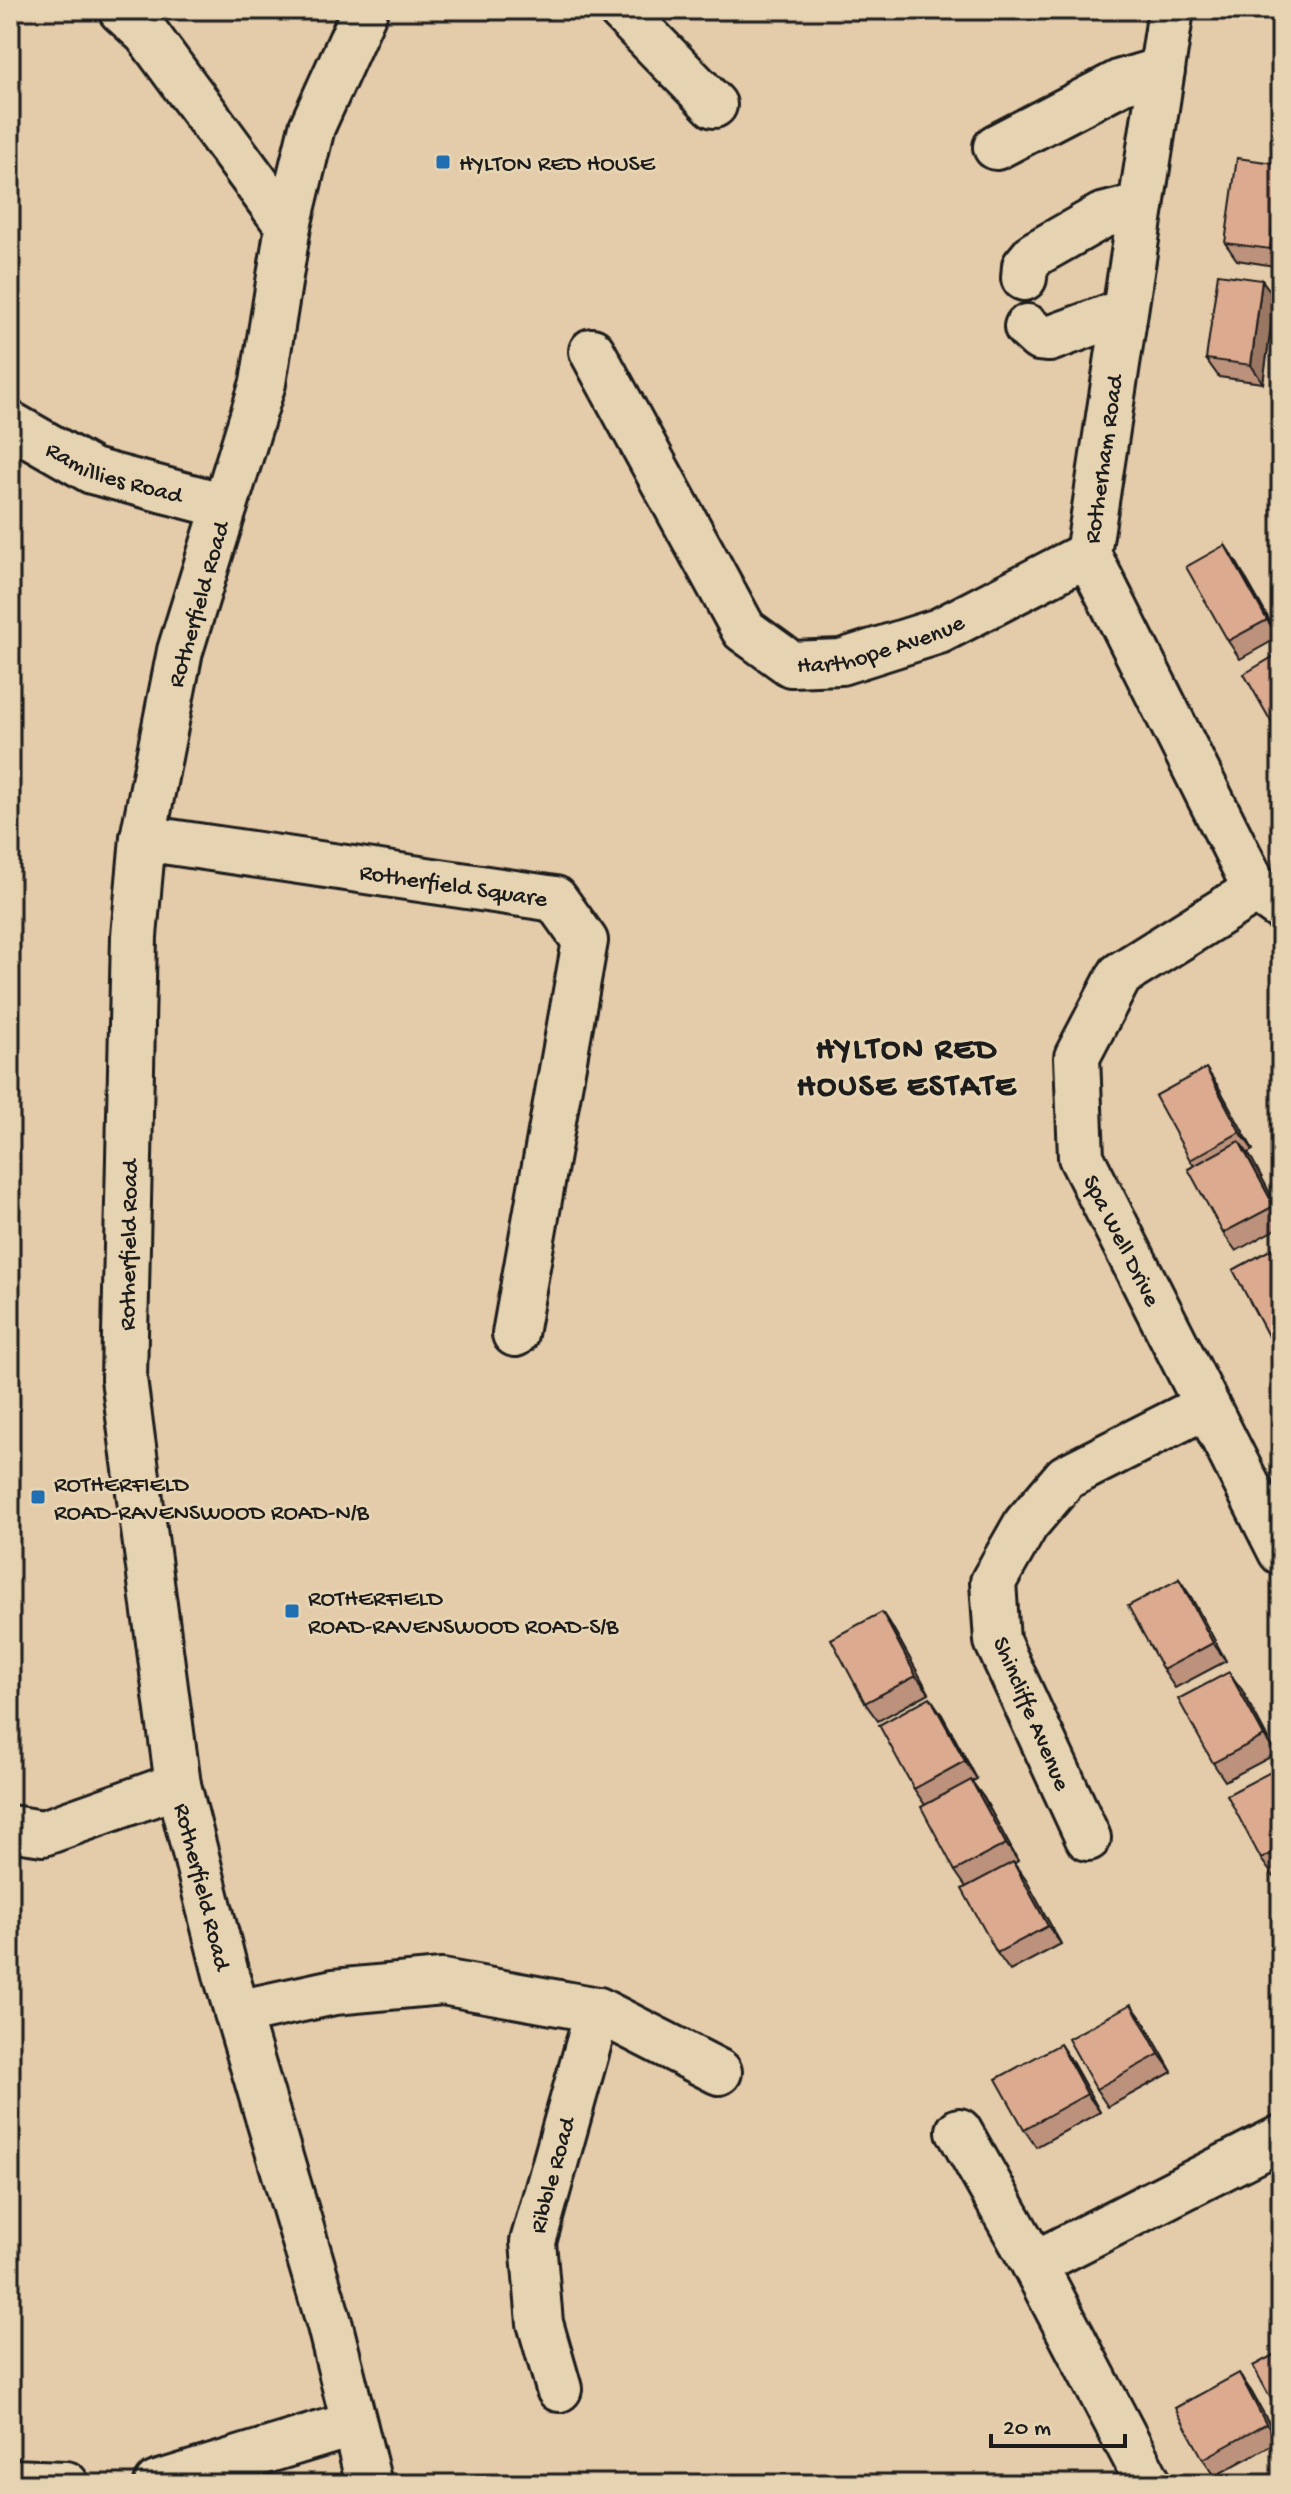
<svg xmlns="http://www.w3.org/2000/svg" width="1291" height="2494" font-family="'Gochi Hand',sans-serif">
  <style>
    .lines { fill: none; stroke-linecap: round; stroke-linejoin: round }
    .minor-casing { stroke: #1c1c1c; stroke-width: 50 }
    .minor { stroke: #e6d3b1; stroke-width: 44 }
    .wall { fill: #bd927b; stroke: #1c1c1c; stroke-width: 2 }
    .shaded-wall { fill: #9a7764; stroke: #1c1c1c; stroke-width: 2 }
    .building { fill: #dcaa8f; stroke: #1c1c1c; stroke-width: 2 }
    .poi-dot { fill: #1f6fb2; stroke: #e6d3b1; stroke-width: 3 }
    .labels { text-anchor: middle; stroke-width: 6; stroke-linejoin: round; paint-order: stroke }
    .poi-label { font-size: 24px; fill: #1c1c1c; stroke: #e6d3b1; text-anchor: start }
    .street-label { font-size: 24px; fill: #1c1c1c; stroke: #e6d3b1 }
    .district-label { font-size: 32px; font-weight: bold; letter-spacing: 2px; fill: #1c1c1c; stroke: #e6d3b1 }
  </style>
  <rect width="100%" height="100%" fill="#e4cbaa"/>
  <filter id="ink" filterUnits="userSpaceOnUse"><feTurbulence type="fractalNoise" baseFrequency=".0125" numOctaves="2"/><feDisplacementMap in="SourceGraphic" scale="16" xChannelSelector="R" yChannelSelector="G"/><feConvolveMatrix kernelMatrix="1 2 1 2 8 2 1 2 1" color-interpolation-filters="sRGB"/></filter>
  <g filter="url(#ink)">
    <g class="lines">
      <!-- minor casing -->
      <g class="minor-casing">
        <g id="minor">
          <path d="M121,10L146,33L288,226"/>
          <path id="s1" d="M365,10L312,127L288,226L263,383L180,651L143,838L134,936L124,1379L178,1785L227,1978L330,2326L369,2484"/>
          <path d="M621,10L714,105"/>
          <path d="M1171,10L1088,554L1256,890L1281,908"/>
          <path d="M996,147L1121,82L1162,70"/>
          <path d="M1024,278L1025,266L1035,254L1102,216L1141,206"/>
          <path d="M1027,327L1039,338L1049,339L1123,312"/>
          <path id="s2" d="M592,351L744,630L791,664L841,662L939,631L1088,554"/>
          <path id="s3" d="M10,424L92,471L225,506"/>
          <path id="s4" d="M143,838L555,899L585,941L515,1334"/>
          <path id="s5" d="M1256,890L1120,975L1077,1057L1081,1157L1281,1552"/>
          <path d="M10,1828L43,1833L178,1785"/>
          <path d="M1088,1838L997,1641L993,1582L1026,1524L1066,1477L1206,1406"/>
          <path d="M598,2010L719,2072"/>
          <path d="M237,2013L334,1992L442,1982L598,2010L533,2242L540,2323L559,2389"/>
          <path d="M959,2131L1034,2264L1149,2484"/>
          <path d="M1034,2264L1281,2138"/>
          <path d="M10,2482L66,2484"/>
          <path d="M157,2484L354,2424"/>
        </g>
      </g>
      <!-- minor -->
      <use href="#minor" class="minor"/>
    </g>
    <!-- wall -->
    <path class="wall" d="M1281,164V267L1237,260L1225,243Z
      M1262,280L1275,298L1263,383L1219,377L1206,359Z
      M1225,545L1237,563L1279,637L1240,659L1228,641Z
      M1218,1086L1253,1150L1248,1153L1281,1214V1226L1236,1251L1223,1233L1194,1166L1190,1160Z
      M1281,1244V1351H1280L1267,1334Z
      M1179,1579L1191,1597L1226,1661L1175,1688L1163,1670Z
      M894,1630L929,1693L878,1721L865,1703Z
      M1242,1690L1276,1754L1225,1781L1213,1763Z
      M942,1715L977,1779L972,1782L984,1798L1018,1861L1014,1864L1026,1880L1061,1944L1010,1971L997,1953L966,1887L955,1871L925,1805L914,1789Z
      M1281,1772V1873L1274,1877L1261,1859Z
      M1144,2022L1172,2072L1108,2107L1096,2089Z
      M1072,2062L1100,2112L1036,2147L1024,2129Z
      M1251,2391L1279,2441L1215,2476L1203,2459Z"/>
    <!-- shaded-wall -->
    <path class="shaded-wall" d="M1281,164V265L1270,249Z
      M1262,280L1275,298L1263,383L1251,365Z
      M1225,545L1237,563L1279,637L1267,620Z
      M1206,1068L1218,1086L1253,1150L1240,1132Z
      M1239,1141L1252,1159L1281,1214V1216L1274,1206Z
      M1179,1579L1191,1597L1226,1661L1213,1643Z
      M882,1612L894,1630L929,1693L916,1676Z
      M1229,1672L1242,1690L1276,1754L1264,1736Z
      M930,1697L942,1715L977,1779L965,1761Z
      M971,1780L984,1798L1018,1861L1006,1844Z
      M1013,1862L1026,1880L1061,1944L1048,1926Z
      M1131,2004L1144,2022L1172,2072L1159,2054Z
      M1060,2044L1072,2062L1100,2112L1087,2094Z
      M1239,2373L1251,2391L1279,2441L1266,2424Z"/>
    <!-- building -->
    <path class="building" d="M1237,158L1281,164L1270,249L1225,243Z
      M1218,274L1262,280L1251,365L1206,359Z
      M1225,545L1267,620L1228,641L1186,567Z
      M1281,652V739L1244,674Z
      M1206,1068L1240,1132L1190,1160L1155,1096Z
      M1239,1141L1274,1206L1223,1233L1188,1169Z
      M1281,1244V1326L1267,1334L1233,1270Z
      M1179,1579L1213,1643L1163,1670L1128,1606Z
      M882,1612L916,1676L865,1703L831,1639Z
      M1229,1672L1264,1736L1213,1763L1178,1699Z
      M930,1697L965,1761L914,1789L879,1725Z
      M1278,1768L1281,1774V1849L1261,1859L1227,1795Z
      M971,1780L1006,1844L955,1871L921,1807Z
      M1013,1862L1048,1926L997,1953L962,1889Z
      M1131,2004L1159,2054L1096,2089L1068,2039Z
      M1060,2044L1087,2094L1024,2129L996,2079Z
      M1281,2351V2417L1253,2366Z
      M1239,2373L1266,2424L1203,2459L1175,2408Z"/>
  </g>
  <!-- markers -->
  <g class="poi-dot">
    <rect x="435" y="154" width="16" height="16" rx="4"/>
    <rect x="30" y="1489" width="16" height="16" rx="4"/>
    <rect x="284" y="1603" width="16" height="16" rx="4"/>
  </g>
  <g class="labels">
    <!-- poi labels -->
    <g class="poi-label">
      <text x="459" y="170">HYLTON RED HOUSE</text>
      <text x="54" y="1491">ROTHERFIELD<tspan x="54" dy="28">ROAD-RAVENSWOOD ROAD-N/B</tspan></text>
      <text x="308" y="1605">ROTHERFIELD<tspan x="308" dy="28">ROAD-RAVENSWOOD ROAD-S/B</tspan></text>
    </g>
    <!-- street labels -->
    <g class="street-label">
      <text transform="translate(1102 459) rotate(-82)" y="8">Rotherham Road</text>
      <text dy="8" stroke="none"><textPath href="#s3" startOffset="116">Ramillies Road</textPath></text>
      <text transform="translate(197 604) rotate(-74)" y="8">Rotherfield Road</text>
      <text dy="8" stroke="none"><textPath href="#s2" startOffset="468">Harthope Avenue</textPath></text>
      <text dy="8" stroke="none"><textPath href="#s4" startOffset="314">Rotherfield Square</textPath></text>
      <text dy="8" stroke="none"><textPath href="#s5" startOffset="446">Spa Well Drive</textPath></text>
      <text transform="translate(127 1245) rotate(-89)" y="8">Rotherfield Road</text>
      <text transform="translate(1033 1713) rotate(67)" y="8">Shincliffe Avenue</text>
      <text dy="8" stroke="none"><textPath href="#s1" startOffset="1916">Rotherfield Road</textPath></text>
      <text transform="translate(551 2175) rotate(-75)" y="8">Ribble Road</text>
    </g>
    <!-- district labels -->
    <g class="district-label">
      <text x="907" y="1057">HYLTON RED<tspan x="907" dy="37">HOUSE ESTATE</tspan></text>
    </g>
  </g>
  <!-- margin -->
  <rect width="1291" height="2494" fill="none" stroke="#e6d3b1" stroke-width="40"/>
  <rect x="20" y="20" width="1251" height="2454" fill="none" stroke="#1c1c1c" stroke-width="3" filter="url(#ink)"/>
  <!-- scale -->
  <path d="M991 2434v12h134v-12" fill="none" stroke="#1c1c1c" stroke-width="4"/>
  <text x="1003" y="2434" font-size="24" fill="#1c1c1c" stroke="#e6d3b1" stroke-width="6" paint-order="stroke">20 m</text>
</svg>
